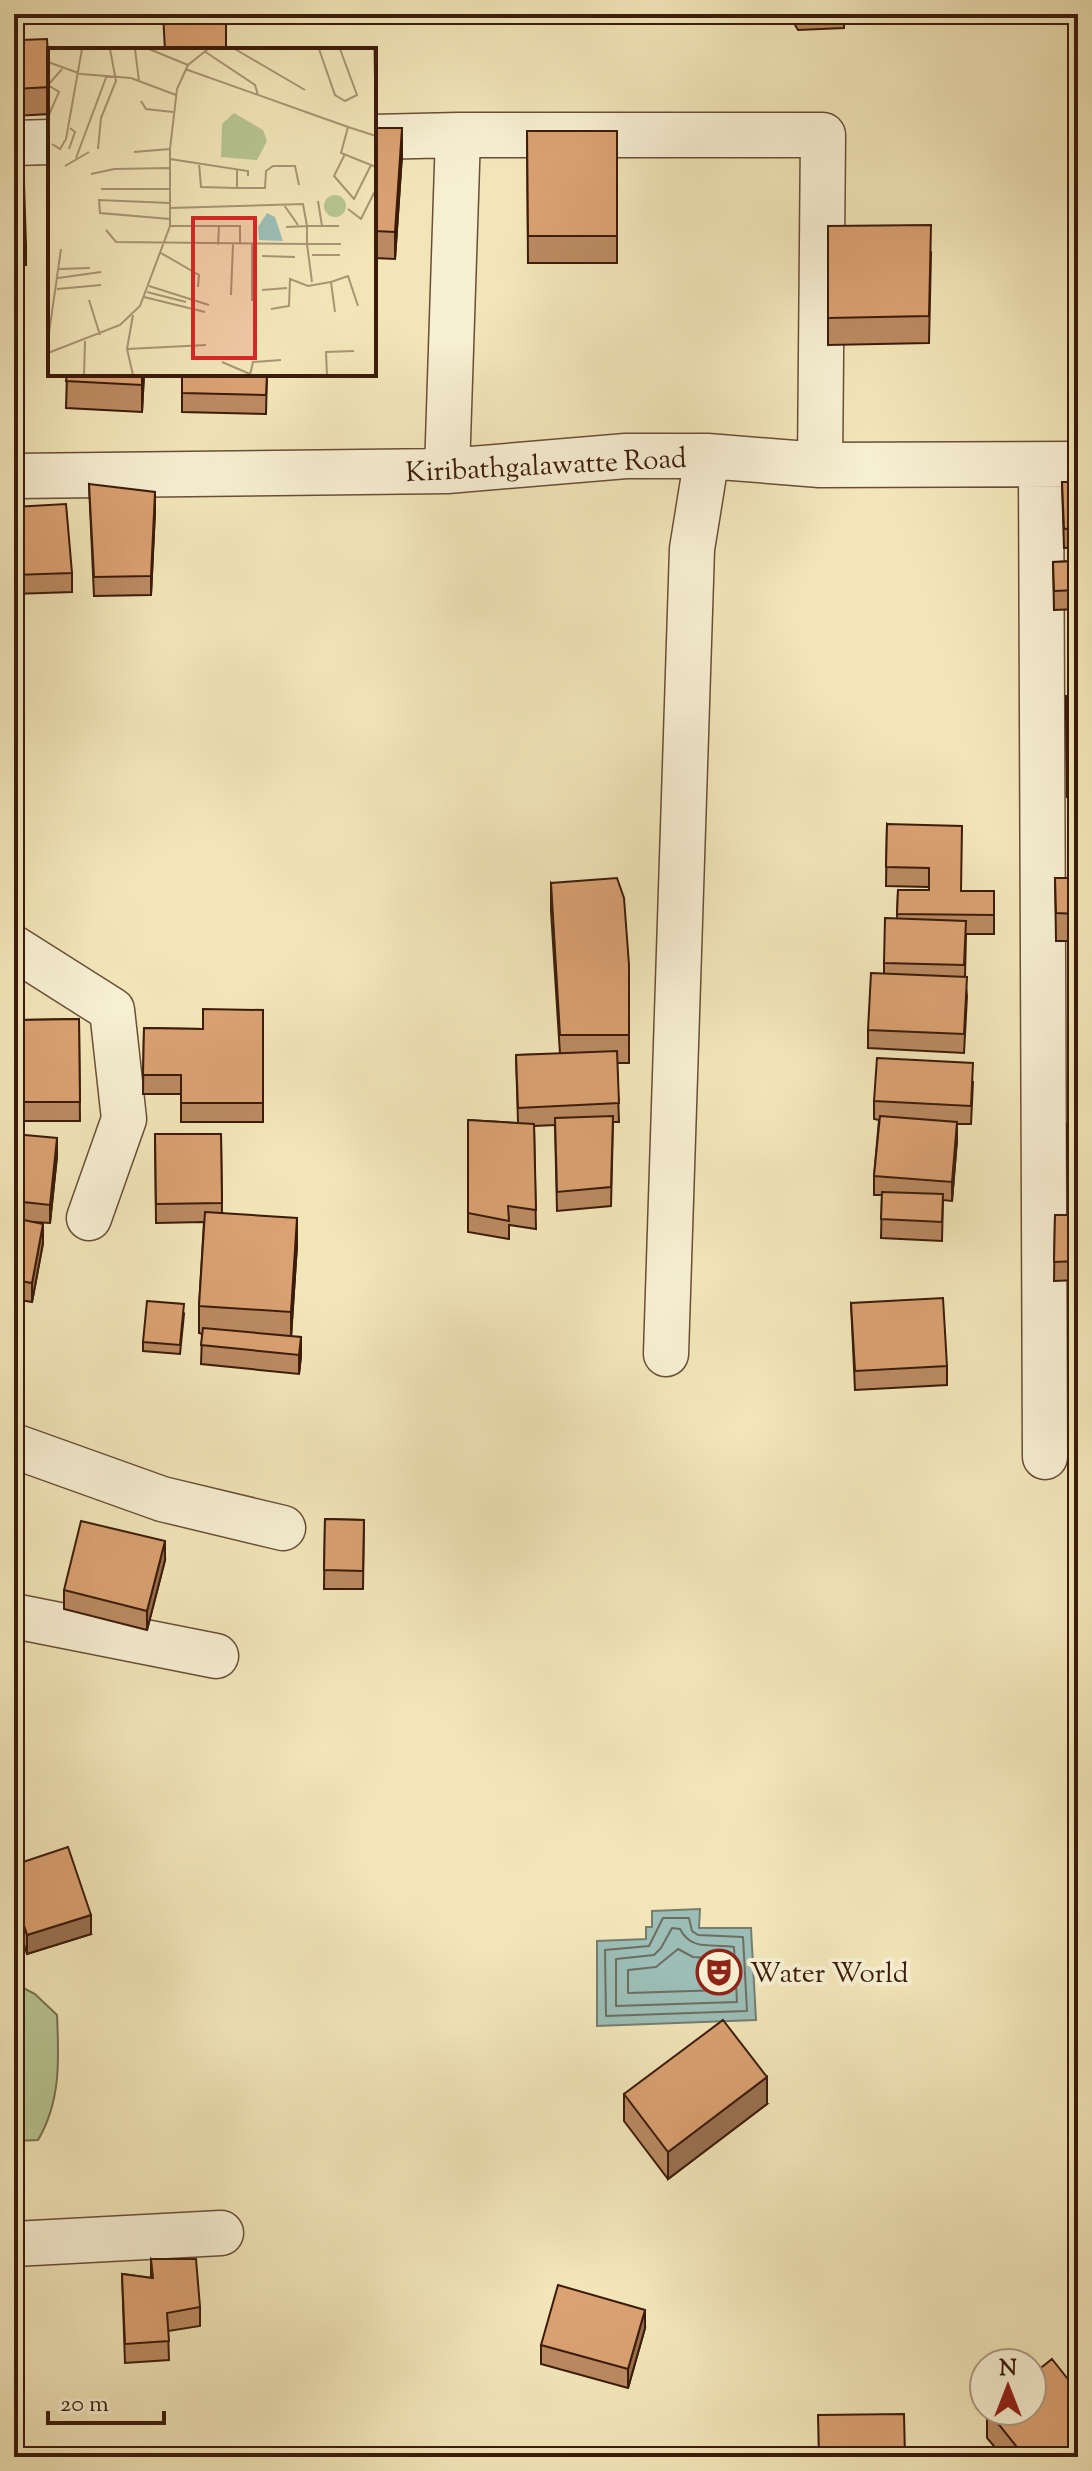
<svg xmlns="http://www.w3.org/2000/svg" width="1092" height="2471" font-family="'Sorts Mill Goudy',serif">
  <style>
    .green { fill: #b7c692; stroke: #79714e; stroke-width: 2 }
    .water { fill: #9cbeb6; stroke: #757d71; stroke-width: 2 }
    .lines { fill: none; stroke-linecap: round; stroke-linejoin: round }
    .shore { stroke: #6c6d60; stroke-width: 2 }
    .street-casing { stroke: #694e36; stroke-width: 47 }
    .street { stroke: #f7efd2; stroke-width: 44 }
    .wall { fill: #bb8a62; stroke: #3b1c0a; stroke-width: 2 }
    .shaded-wall { fill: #997150; stroke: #3b1c0a; stroke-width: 2 }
    .building { fill: #daa172; stroke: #3b1c0a; stroke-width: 2 }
    .labels { text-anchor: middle; stroke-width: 8; stroke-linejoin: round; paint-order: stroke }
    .street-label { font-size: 28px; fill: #3b1c0a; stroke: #f7efd2 }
    .poi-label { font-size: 28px; fill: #3b1c0a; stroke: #f7efd2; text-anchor: start }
    .inset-road { fill: none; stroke: #a99573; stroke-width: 2 }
    .view { fill: #d62828; fill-opacity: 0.15; stroke: #d62828; stroke-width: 4 }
    .inset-edge { fill: none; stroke: #3b1c0a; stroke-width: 4 }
  </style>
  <rect width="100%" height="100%" fill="#f2e6b9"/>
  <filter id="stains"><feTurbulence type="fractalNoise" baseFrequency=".0025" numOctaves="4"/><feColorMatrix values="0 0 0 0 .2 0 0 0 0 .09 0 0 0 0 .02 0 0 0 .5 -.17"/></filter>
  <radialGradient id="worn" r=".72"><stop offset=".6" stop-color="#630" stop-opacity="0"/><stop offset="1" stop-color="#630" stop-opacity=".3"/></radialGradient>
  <!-- green -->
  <path class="green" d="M14,1983L35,1994L57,2015C59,2059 61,2101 38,2140L14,2141Z"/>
  <!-- water -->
  <path class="water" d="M700,1909L699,1928H751L756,2020L597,2026V1941L646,1939V1927H652V1911Z"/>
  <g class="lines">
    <!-- shore -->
    <path class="shore" d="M663,1918H689L692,1931L698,1935L743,1937L747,2011L606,2016L605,1950L649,1946Z
      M672,1928L680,1929C692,1952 712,1943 734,1947L737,2002L616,2006V1959L654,1955L661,1948Z
      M678,1949L693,1957L722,1959L724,1990L628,1993V1970L656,1967Z"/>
    <!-- street casing -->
    <g class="street-casing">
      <path id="street" d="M458,135H823L820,465
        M374,137L458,135L447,471
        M14,143L50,142
        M1041,465L1045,1457
        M14,476L447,471L626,456H707L820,465L1078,464
        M14,948L112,1010L124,1119L89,1218
        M666,1354L692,549L707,456
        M14,1446L162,1499L283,1528
        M14,1616L216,1656
        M14,2244L221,2233"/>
    </g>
    <!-- street -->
    <use href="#street" class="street"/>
  </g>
  <!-- wall -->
  <path class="wall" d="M14,14L21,40L50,75V114L14,116Z
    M791,14H844V28L798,30L791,18Z
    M374,128L402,155L395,259L374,258Z
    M527,131H617V263H528Z
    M14,184L26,246V265H14Z
    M828,226L931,252L929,343L828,345Z
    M67,374H144L142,412L66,408Z
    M182,374H267L266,414L182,412Z
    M1062,482H1078V547L1064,548Z
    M89,484L155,511L151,595L94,596Z
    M14,507L72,573V592L14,594Z
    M1078,561V609L1054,610L1053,562Z
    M1066,696H1078V860H1073V797H1067Z
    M887,824L961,891H994V934H966L965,977L967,996L964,1053L868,1048V1030L884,974V963L897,919L898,890H929V887L886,886Z
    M1055,878H1078V941H1056Z
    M551,883L629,965V1063H617L619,1122H613L611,1206L557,1211L555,1125L534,1126L536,1229L509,1225V1239L468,1232V1120L518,1123L516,1055L560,1054L551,911Z
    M263,1010V1122H181V1094H143L144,1028L203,1029Z
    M79,1019L80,1121H20L19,1020Z
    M973,1082L971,1124H957V1140L952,1201L943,1200L942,1241L881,1238L882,1195H874V1176L879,1120L874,1119V1101Z
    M1067,1124H1078V1280L1054,1281L1055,1215H1068Z
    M14,1134L57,1156L50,1223L34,1222L43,1243L32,1302L14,1299Z
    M155,1134H221L222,1213L297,1245L291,1336L301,1356L299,1374L201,1364L202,1334L199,1333V1306L204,1222L156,1223Z
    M851,1303L947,1366V1385L855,1390Z
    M184,1314L180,1354L143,1351V1342Z
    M325,1519L364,1520L363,1589H324Z
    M165,1560L147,1630L64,1609V1590Z
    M14,1865L91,1934L27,1954L14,1912Z
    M624,2094L767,2104L668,2179L624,2121Z
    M1078,2119V2143L1075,2141V2122Z
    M151,2259L200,2307V2326L168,2331L169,2360L125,2363L122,2274L151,2278Z
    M645,2328L628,2388L541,2364V2345Z
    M987,2411L1078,2457H1003L987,2438Z"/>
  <!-- shaded-wall -->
  <path class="shaded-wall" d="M402,128V155L395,259V232Z
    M142,374H144L142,412Z
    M155,492V511L151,595V576Z
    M17,979V998L14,1004V985Z
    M957,1122V1140L952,1201V1182Z
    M57,1138V1156L50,1223V1205Z
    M297,1218V1245L291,1339V1312Z
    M43,1224V1243L32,1302V1283Z
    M301,1337V1356L299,1374V1355Z
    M165,1541V1560L147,1630V1611Z
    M91,1915V1934L27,1954V1935Z
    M767,2077V2104L668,2179V2152Z
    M645,2310V2328L628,2388V2369Z
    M1078,2450V2457H1069Z"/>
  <!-- building -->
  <path class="building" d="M14,14H21V40L47,39L50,87L14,89Z
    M163,14H226V50H165Z
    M374,128H402L395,232L374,231Z
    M527,131H617V236H528Z
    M14,184H24L26,246H14Z
    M931,225L929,316L828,318V226Z
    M67,374H142V385L66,381Z
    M182,374H267L266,395L182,393Z
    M1062,482H1078V528L1064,529Z
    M89,484L155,492L151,576L94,577Z
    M66,504L72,573L14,575V507Z
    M1078,561V590L1054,591L1053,562Z
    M1066,696H1078V770H1067Z
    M1074,785H1078V841H1073Z
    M887,824L962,826L961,891H994V915L897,914L898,890H929V868L886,867Z
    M617,878L624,898L629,965V1035H560L551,883Z
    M1055,878H1078V914L1056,913Z
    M885,918L966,921L964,965L884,963Z
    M871,973L967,977L964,1034L868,1030Z
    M203,1009L263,1010V1103H181V1075H143L144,1028L203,1029Z
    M79,1019L80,1102H20L19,1020Z
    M617,1051L619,1103L518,1108L516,1055Z
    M877,1058L973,1063L971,1106L874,1101Z
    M1076,1063H1078V1102H1077Z
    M613,1116L611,1187L557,1192L555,1118Z
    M880,1116L957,1122L952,1182L874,1176Z
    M468,1120L534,1124L536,1210L508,1206L509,1221L468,1213Z
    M1067,1124H1078V1191H1068Z
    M14,1134L57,1138L50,1205L14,1201Z
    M155,1134H221L222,1203L156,1204Z
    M882,1192L943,1194L942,1222L881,1219Z
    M205,1212L297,1218L291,1312L199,1306Z
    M1055,1215H1078V1261L1054,1262Z
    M14,1218L43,1224L32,1283L14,1280Z
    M943,1298L947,1366L855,1371L851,1303Z
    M147,1301L184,1304L180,1345L143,1342Z
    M203,1328L301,1337L299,1355L201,1345Z
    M325,1519L364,1520L363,1571L324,1570Z
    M81,1521L165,1541L147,1611L64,1590Z
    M68,1847L91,1915L27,1935L14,1893V1865Z
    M723,2020L767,2077L668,2152L624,2094Z
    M151,2259H196L200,2307L167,2313L169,2341L125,2344L122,2274L153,2278Z
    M558,2285L645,2310L628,2369L541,2345Z
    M1052,2359L1078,2392V2450L1069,2457H1025L988,2411H1032V2375Z
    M904,2414L905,2457H819L818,2415Z
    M199,2453L205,2457H195Z"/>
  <!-- icons -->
  <defs>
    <g id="theatre-ring" transform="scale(2.3)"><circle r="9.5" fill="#f7efd2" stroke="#8f2418" stroke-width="1.5"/><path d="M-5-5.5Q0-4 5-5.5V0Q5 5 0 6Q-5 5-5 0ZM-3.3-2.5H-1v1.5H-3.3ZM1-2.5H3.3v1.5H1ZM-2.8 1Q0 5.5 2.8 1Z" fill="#8f2418"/></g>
  </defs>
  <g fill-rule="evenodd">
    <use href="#theatre-ring" x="719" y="1972"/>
  </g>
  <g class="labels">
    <!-- street labels -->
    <g class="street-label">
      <text transform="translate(546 464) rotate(-3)" y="10">Kiribathgalawatte Road</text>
    </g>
    <!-- poi labels -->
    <g class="poi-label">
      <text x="750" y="1982">Water World</text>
    </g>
  </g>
  <!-- overview -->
  <g transform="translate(48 48)">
    <rect width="328" height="328" fill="#f2e6b9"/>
    <path d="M186,65L215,82L219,93L209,112L173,109L174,76ZM276 158a11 11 0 1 1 22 0a11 11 0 1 1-22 0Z" fill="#b7c692"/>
    <path d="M219,165L227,169L235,193L211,192L210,179Z" fill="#9cbeb6"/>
    <path class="inset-road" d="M87,1L91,33M101,1L140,17M187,1L257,42M271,1L287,47L297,53L309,47L292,1M326,1L328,60M156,3L207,37L210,47M0,14L33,26L83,30L128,47M137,21L300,79L293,105L328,119M93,53L98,61L125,64M0,69L11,44L0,37L14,21M300,79L328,88M4,96L12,101L18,91L34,1M21,101L27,84L22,80M50,101L53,70L68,33L62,1M86,104L122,101M297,106L286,128L306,151L323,117M28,110L59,27M122,111L200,123V128M151,115L153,139L189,140V122M17,118L41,104M43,126L66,121L121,120M189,140H217L218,123L225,118H247L251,137M53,141H121M270,153L274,178M122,155L51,152L52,165L122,171M236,157L250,177M122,160L255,156L259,178H291M300,161L313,171L328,141M122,178H171L170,197M171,178H192V196M238,179L259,178V196H293M58,182L68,194L259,196L264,234M204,196V253M113,205L151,227L150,239M264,207H292M214,208L247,209M11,221L42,220M10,230L53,224M283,234L300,228L310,258M101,238L161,257M9,241L53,237M214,242L239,240M99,244L138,254M183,247L185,196M96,249L157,264M41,252L52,287M223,261L241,258L242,231L260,238L283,234L287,264M85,267L79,301L85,327M0,292L13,201M79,301L158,297M0,305L72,277L92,258L122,178V101L129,41L140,17L160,1M174,314L202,326M36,327L37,293M202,327L205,314L233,312M279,327L278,304L306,303"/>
    <path class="view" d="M145,170H207V310H145Z"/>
    <rect width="328" height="328" class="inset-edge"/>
  </g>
  <!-- margin -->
  <rect width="1092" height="2471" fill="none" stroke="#f2e6b9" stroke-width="48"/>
  <rect x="16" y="16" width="1060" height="2439" fill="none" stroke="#3b1c0a" stroke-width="4"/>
  <rect x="24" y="24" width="1044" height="2423" fill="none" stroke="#3b1c0a" stroke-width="2"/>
  <!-- north arrow -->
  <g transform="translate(1008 2387)"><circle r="38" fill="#f7efd2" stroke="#ac9b82" stroke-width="2"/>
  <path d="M0-6L14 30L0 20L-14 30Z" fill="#8f2418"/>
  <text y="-12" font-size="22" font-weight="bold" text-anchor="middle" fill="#3b1c0a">N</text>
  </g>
  <!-- scale -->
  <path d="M48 2411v12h116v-12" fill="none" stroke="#3b1c0a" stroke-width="4"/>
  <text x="60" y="2411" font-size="24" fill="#3b1c0a" stroke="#f7efd2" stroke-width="6" paint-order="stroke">20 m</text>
  <rect width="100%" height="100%" filter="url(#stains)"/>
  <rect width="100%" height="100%" fill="url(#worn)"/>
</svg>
